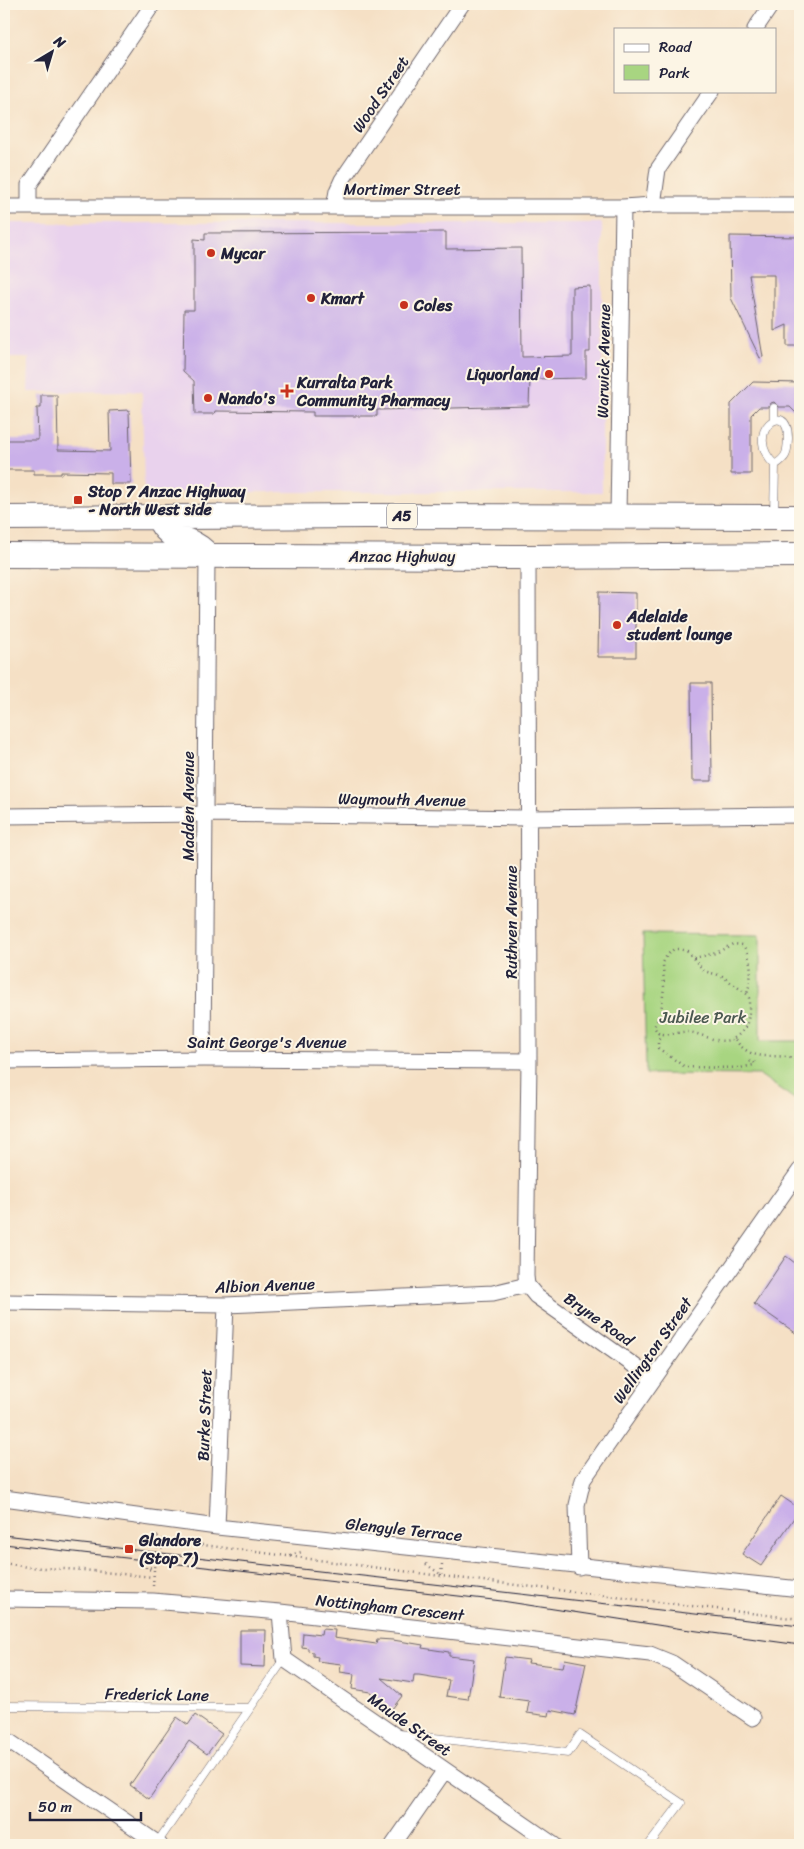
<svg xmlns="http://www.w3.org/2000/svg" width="804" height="1849" font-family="Sriracha,sans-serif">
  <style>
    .built { fill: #e9d2ed }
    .green { fill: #a8d581; stroke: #657c5e }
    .building { fill: #cab0e9 }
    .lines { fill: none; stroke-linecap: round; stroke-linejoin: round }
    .service-casing { stroke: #6c646b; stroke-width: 9 }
    .minor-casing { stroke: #6c646b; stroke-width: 17 }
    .trunk-casing { stroke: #6c646b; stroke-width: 26 }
    .path { stroke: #6c646b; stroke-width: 2.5; stroke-dasharray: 1 4; stroke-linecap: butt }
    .service { stroke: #fff; stroke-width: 8 }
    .minor { stroke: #fff; stroke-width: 15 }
    .trunk { stroke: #fff; stroke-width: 24 }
    .tram { stroke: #22223b; stroke-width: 1 }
    .poi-dot { fill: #c8321e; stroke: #fcf5e5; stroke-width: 2 }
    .labels { text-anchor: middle; stroke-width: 4; stroke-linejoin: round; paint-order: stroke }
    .shield { fill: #fcf5e5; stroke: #63616e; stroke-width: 1 }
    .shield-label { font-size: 15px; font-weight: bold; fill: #22223b }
    .street-label { font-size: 16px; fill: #22223b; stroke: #fcf5e5 }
    .poi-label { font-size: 16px; font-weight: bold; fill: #22223b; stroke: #fcf5e5; text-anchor: start }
    .park-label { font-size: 16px; fill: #4a5850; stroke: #fcf5e5 }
  </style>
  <rect width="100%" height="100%" fill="#fcf5e5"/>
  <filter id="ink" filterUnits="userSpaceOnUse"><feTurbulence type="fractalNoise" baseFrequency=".02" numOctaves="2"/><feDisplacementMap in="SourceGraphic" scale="10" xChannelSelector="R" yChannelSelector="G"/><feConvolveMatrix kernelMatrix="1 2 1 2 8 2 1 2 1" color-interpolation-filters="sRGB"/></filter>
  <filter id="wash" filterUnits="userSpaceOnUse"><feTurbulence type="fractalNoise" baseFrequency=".0096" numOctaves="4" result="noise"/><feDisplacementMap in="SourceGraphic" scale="20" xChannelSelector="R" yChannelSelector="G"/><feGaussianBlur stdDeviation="1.12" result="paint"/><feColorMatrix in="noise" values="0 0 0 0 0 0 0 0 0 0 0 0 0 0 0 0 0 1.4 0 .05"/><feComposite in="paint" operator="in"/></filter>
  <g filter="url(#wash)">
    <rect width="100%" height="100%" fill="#f5e0c5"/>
    <!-- built -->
    <path class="built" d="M4,223H602V492H144L142,391L28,392L29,358H4Z"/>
    <!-- green -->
    <path class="green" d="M643,934L760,935V1041H800V1103L760,1075L646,1074Z"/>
    <g id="blocks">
      <!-- building -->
      <path class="building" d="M446,232V249L521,248L522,357L572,356V287L590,286V352H586V378L530,379L529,406L377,410V416H313V412L215,411L214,414H195L194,381L183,371L184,310H194V239L205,240V233Z
        M730,236L800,237V346H787V325L774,331V275H749L763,357L760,358L731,298Z
        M753,382L800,383V417L790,407H779L774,402L771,403L769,407H759L751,415V474H731V404Z
        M41,395H57L58,450L110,451L109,411L129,410L131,484H111V473L61,472V474H34V470H4V440H38L37,408H41Z
        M599,592L636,593V657H598Z
        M691,683H711L712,781H692Z
        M786,1256L800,1267V1336L754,1304Z
        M781,1496L800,1509L761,1566L742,1554Z
        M322,1629L335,1630L334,1638L376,1644L377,1639L393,1640L423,1645L422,1648L449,1652V1656L474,1659L468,1699L446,1696L449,1680L419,1675H414L413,1683L381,1678L402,1696L392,1709L370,1692L352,1689L354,1674L340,1672L341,1664L317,1661L318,1657L313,1656V1652L308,1651V1648L302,1647L303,1633L321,1635Z
        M240,1630H266L265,1667L240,1666Z
        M505,1657L529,1660L528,1663L563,1667L565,1659L586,1663L575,1715L550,1710L549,1716L527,1713L529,1701L499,1697Z
        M195,1715L222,1734L207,1754L189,1741L149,1799L130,1785L177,1717L188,1725Z"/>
    </g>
  </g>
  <g filter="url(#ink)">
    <use href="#blocks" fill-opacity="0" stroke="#6c646b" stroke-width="1"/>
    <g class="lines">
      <!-- service casing -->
      <g class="service-casing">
        <path id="service" d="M774,419V408
          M774,515L775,465C787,457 787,454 788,439C789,396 741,433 775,465
          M4,1706L250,1708
          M399,1734L568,1753L580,1735L681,1803L649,1845
          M157,1843L284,1659"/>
      </g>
      <!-- minor casing -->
      <g class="minor-casing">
        <path id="minor" d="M755,29L772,4
          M653,205L658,169L712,91
          M4,207H623L653,205H800
          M29,207V185L153,4
          M334,207L337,191L342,180L462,4
          M618,516L623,207
          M528,557L529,1061L526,1276L527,1285L536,1296L653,1379
          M4,816L205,814L528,818L800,815
          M203,1059L207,555
          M4,1061L203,1059L529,1061
          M4,1302L226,1305L493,1293L527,1285
          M4,1498L217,1527L800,1589
          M217,1527L226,1305
          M579,1567L577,1505L583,1480L800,1170
          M4,1599L153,1601L280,1612L650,1654L672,1663L753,1718
          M280,1612L284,1659L554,1845
          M4,1738L160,1845
          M393,1845L445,1770"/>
      </g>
      <!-- trunk casing -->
      <g class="trunk-casing">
        <path id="trunk" d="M158,517C169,544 187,534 205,552
          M4,518L365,516L800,517
          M4,555L528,557L800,555"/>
      </g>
      <!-- path -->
      <path class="path" d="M694,958L716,953L733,944L743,945C753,961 752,976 747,994
        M663,1035L658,1040V1048L685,1067L740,1068L754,1065L755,1063L753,1061L747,1062
        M734,1038C751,1028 749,1014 749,998L747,994L722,976L704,971L687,951L678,949H674L667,955L663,963L664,987L661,1012L654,1027L658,1033C671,1037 677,1031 689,1032C704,1034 720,1046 734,1038C755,1068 776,1048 800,1062
        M157,1539L441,1576
        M290,1555L302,1552
        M4,1563L27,1567L83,1570L153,1577
        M426,1564L440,1574
        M442,1564L441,1576L800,1619
        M153,1586L154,1570L146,1569V1567L154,1568L157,1547L164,1548V1545L157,1544L158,1533"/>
      <!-- service -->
      <use href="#service" class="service"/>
      <!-- minor -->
      <use href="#minor" class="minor"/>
      <!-- trunk -->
      <use href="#trunk" class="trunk"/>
      <!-- tram -->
      <path class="tram" d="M4,1535L800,1626
        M4,1544L502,1601L683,1629L800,1645"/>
    </g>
  </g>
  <!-- markers -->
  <g class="poi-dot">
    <circle cx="211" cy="253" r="5"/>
    <circle cx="311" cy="298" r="5"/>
    <circle cx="404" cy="305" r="5"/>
    <circle cx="549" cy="374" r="5"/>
    <path d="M284.5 383.5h5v5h5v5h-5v5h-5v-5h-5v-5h5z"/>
    <circle cx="208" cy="398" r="5"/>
    <rect x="73" y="495" width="10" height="10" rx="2.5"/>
    <circle cx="617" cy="625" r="5"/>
    <rect x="124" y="1544" width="10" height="10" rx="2.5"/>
  </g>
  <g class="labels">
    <!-- shield labels -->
    <rect class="shield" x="387" y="503.5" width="30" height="25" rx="4"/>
    <g class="shield-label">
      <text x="402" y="521">A5</text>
    </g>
    <!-- street labels -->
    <g class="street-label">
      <text transform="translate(380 94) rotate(-56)" y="6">Wood Street</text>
      <text x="402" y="195">Mortimer Street</text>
      <text transform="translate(603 361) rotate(-89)" y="6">Warwick Avenue</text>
      <text x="402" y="562">Anzac Highway</text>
      <text transform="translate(402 799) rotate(1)" y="6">Waymouth Avenue</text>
      <text transform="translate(188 806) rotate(-90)" y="6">Madden Avenue</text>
      <text transform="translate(511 922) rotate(-90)" y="6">Ruthven Avenue</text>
      <text x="267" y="1048">Saint George's Avenue</text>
      <text transform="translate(265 1285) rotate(-2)" y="6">Albion Avenue</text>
      <text transform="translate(599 1319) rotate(35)" y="6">Bryne Road</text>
      <text transform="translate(652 1350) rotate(-55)" y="6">Wellington Street</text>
      <text transform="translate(204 1415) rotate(-88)" y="6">Burke Street</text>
      <text transform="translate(404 1529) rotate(6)" y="6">Glengyle Terrace</text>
      <text transform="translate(390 1607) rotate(6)" y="6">Nottingham Crescent</text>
      <text transform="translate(157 1694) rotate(1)" y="6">Frederick Lane</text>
      <text transform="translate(410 1724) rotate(35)" y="6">Maude Street</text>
    </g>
    <!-- poi labels -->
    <g class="poi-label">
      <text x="221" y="259">Mycar</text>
      <text x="321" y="304">Kmart</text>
      <text x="414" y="311">Coles</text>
      <text x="539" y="380" text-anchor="end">Liquorland</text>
      <text x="297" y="388">Kurralta Park<tspan x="297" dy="18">Community Pharmacy</tspan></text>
      <text x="218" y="404">Nando's</text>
      <text x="88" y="497">Stop 7 Anzac Highway<tspan x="88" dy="18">- North West side</tspan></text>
      <text x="627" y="622">Adelaide<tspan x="627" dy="18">student lounge</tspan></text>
      <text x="139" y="1546">Glandore<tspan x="139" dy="18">(Stop 7)</tspan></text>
    </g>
    <!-- park labels -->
    <g class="park-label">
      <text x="703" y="1023">Jubilee Park</text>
    </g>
  </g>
  <!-- margin -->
  <rect width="804" height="1849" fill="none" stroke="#fcf5e5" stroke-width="20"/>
  <!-- legend -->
  <rect x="614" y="28" width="162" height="65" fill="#fcf5e5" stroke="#a5a1a1"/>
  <rect x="624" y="44" width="25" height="8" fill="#ffffff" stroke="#a5a1a1"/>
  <text x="659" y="52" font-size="15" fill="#22223b">Road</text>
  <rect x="624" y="65" width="25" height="15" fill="#a8d581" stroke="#a5a1a1"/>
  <text x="659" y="78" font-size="15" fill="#22223b">Park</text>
  <!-- north arrow -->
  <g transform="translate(52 52) rotate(38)" stroke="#fcf5e5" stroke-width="4" paint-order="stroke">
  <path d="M0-4L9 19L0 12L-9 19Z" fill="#22223b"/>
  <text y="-8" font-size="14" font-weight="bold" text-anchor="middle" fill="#22223b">N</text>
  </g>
  <!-- scale -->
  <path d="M30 1812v8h111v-8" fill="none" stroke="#22223b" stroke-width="2.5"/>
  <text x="38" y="1812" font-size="15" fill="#22223b" stroke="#fcf5e5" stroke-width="4" paint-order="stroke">50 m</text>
</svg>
